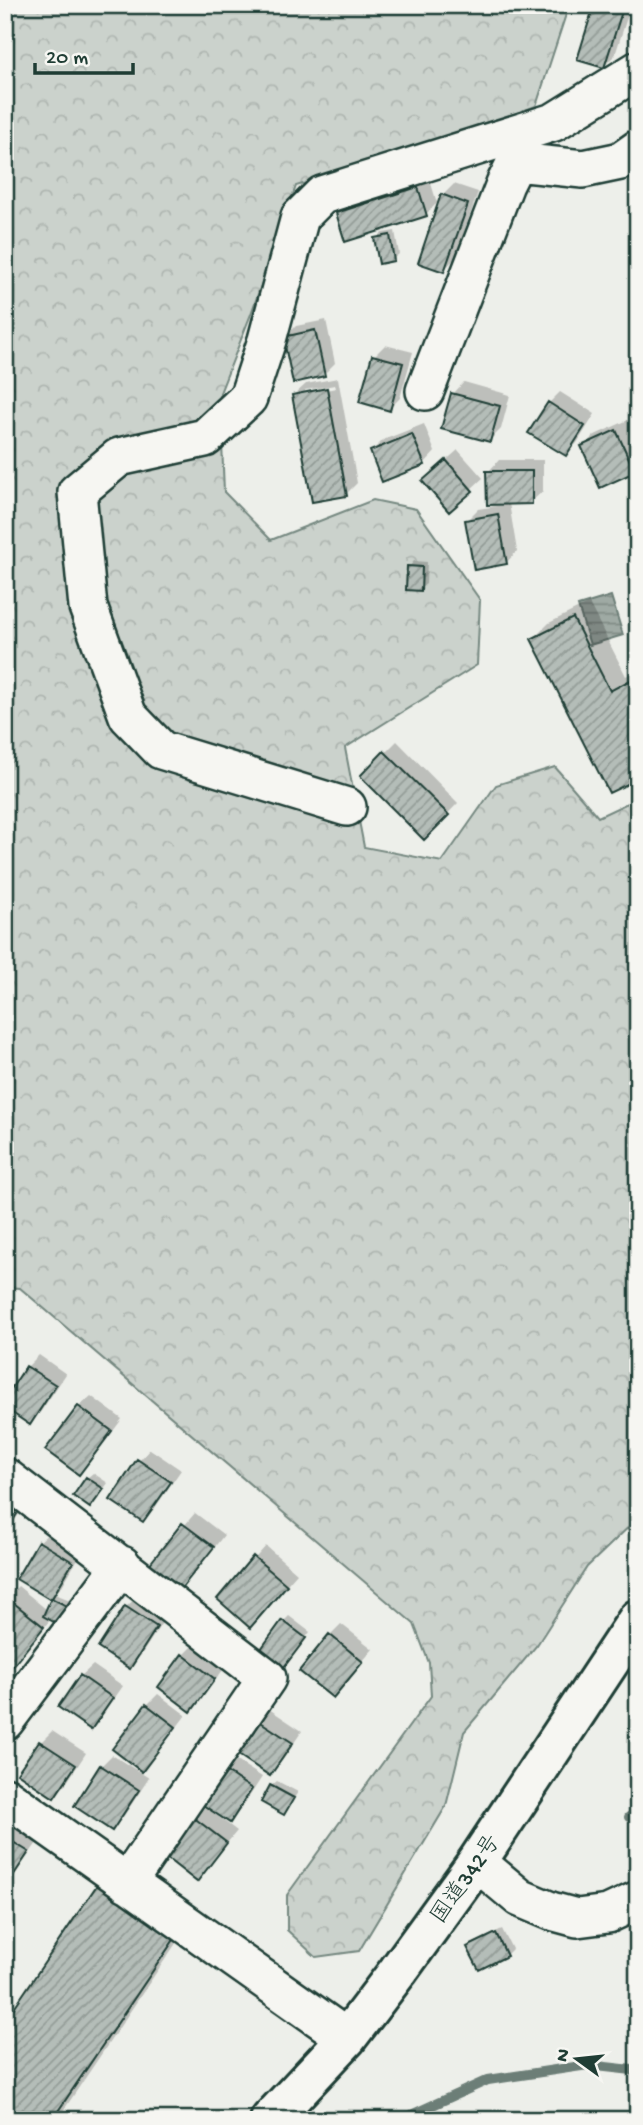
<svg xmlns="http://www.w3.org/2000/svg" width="643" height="2125" font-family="'Gochi Hand','Klee One',sans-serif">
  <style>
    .forest { fill: url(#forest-crowns); stroke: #758880; stroke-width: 2 }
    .water { fill: url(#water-rules); stroke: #6c7e77; stroke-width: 2 }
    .shadow { fill: #0003; fill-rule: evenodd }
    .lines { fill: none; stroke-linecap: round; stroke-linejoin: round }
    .stream { stroke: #6c7e77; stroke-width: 10 }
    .building { fill: url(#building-hatch); stroke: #1f3d34; stroke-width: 2 }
    .minor-casing { stroke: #1f3d34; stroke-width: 42 }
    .highway-casing { stroke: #1f3d34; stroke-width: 44 }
    .minor { stroke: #f6f6f2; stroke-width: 37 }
    .highway { stroke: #f6f6f2; stroke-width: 38 }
    .labels { text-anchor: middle; stroke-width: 5; stroke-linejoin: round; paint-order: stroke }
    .street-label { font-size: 23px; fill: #1f3d34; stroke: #f6f6f2 }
  </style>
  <defs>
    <pattern id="forest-crowns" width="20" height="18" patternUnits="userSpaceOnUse" patternTransform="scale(1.75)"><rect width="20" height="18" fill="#cbd2cc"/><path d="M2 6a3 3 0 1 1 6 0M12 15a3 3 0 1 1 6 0" fill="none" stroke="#aeb5b0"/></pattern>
    <pattern id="water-rules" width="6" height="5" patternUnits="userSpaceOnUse" patternTransform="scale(1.75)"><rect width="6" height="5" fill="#9faaa4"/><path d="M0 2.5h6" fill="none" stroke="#818c86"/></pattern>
    <pattern id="building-hatch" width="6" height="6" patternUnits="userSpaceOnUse" patternTransform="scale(1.75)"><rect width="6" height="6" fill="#b4bdb8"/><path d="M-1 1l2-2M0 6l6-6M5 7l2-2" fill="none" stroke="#929b96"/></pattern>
  </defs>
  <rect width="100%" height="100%" fill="#edefea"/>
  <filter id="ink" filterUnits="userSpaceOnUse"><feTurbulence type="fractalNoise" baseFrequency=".0143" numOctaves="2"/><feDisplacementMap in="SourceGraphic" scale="14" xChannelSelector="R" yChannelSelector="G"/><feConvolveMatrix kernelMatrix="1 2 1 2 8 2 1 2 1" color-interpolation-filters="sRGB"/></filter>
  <g filter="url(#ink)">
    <!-- forest -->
    <path class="forest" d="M5,5H569L536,106L426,147L296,186L251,314L220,393L224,492L271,540L373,500L416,509L480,600L477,665L345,748L364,847L442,862L496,785L555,767L598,817L638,798V1518L587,1567L537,1645L464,1732L446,1806L359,1951L316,1957L287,1930V1895L431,1696L429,1663L414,1624L20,1288L5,1287Z"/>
    <!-- water -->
    <path class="water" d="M611,596L623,635L590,645L578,606Z"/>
    <!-- shadow -->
    <path class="shadow" d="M596,5H631L615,55L604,66Z
      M429,177L437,203L426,214L338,213L349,202Z
      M454,184L478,192L455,258L444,270L443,195Z
      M395,231L399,254L393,259L376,239L382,233Z
      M326,320L335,363L324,374L285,337L296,326Z
      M385,345L413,352L400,398L389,409L374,356Z
      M338,378L357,483L346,494L294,395L306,384ZM335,385L336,388L305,394V390Z
      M464,382L510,395L501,429L490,440L453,394Z
      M560,392L595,414L577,443L566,454L549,403Z
      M628,420L638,442V467L634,471L583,446L595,435Z
      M424,424L435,452L424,464L372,451L383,440Z
      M458,450L483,478L449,509L435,470Z
      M499,460H543V491L531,502L509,503L517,551L506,563L467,520L478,509L503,505L488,472Z
      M414,561L427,562L426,584L420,589L409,567Z
      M589,603L626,676L638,670V777L533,639L549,623Z
      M397,741L458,803L424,838L362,776Z
      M39,1355L66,1374L41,1411L30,1423L5,1401L27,1367Z
      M91,1396L122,1419L90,1462L78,1473L48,1449L79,1407Z
      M150,1449L181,1470L154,1509L143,1520L139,1461Z
      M93,1473L108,1483L95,1501L87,1478Z
      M5,1489L26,1503L5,1536Z
      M195,1513L224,1535L191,1577L180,1588L151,1565Z
      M51,1531L83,1550L62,1586L55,1594L75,1602L51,1619L5,1673V1599L18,1586L47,1610L53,1599L18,1578L39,1542Z
      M266,1546L297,1573L250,1626L219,1599Z
      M138,1596L167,1615L141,1655L130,1666L101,1647L126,1607Z
      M289,1616L310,1632L290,1659L284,1621Z
      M341,1624L373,1649L333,1696L330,1635Z
      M194,1644L225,1667L202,1699L191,1710L183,1655Z
      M93,1665L123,1686L102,1716L91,1727L61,1706L81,1676Z
      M158,1694L186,1715L153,1758L142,1769L147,1705Z
      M269,1709L302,1731L281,1762L270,1774L258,1720Z
      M52,1731L86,1753L65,1785L54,1796L41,1742Z
      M112,1755L149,1778L123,1817L112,1829L101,1766Z
      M234,1759L262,1777L241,1809L230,1820L213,1809L212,1812L237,1831L197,1879L194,1818L207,1805L223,1770Z
      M277,1781L298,1792L284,1813L271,1786Z
      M5,1819L39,1840L5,1888Z
      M118,1867L193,1918L57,2120H5L99,1886Z
      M502,1929L512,1949L506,1955L470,1947L475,1942Z"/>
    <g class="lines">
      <!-- stream -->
      <path class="stream" d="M629,1817L638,1812
        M400,2120L488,2080L588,2065L632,2070L638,2074"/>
    </g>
    <!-- building -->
    <path class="building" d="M594,5H624L604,68L577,60Z
      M418,187L427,216L345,242L336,213Z
      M441,194L468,204L444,272L418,263Z
      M390,235L394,261L379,264L374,238Z
      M315,330L325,376L293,383L283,337Z
      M372,355L403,363L390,411L359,402Z
      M327,388L347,496L312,502L292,395Z
      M451,393L500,406L490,442L441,429Z
      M548,402L585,426L566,456L528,433Z
      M616,430L635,472L600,488L581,446Z
      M412,434L425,465L382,482L370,451Z
      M446,460L473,491L449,512L422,481Z
      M486,471H532V504L487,505Z
      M498,514L507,564L474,570L465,520Z
      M407,566L422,567L421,591L406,590Z
      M573,618L610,691L638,676V779L609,793L531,639Z
      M384,751L449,815L424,840L360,776Z
      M26,1366L56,1385L30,1425L5,1408V1398Z
      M78,1406L112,1431L79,1475L45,1450Z
      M137,1459L171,1482L143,1522L110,1500Z
      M86,1477L104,1489L90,1508L73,1496Z
      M5,1507L17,1514L5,1532Z
      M182,1523L214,1547L180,1590L149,1565Z
      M38,1541L73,1562L51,1600L16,1579Z
      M253,1556L287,1585L250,1628L217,1599Z
      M5,1596L44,1627L5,1676Z
      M51,1598L71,1608L61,1626L43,1616Z
      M125,1606L157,1627L130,1669L98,1648Z
      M282,1620L306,1638L284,1667L261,1649Z
      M329,1634L363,1662L333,1698L299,1671Z
      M182,1654L215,1679L191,1712L158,1687Z
      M80,1675L113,1698L91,1730L58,1707Z
      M146,1704L176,1727L142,1772L112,1749Z
      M256,1719L293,1743L270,1776L234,1752Z
      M39,1741L76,1765L54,1798L17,1773Z
      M100,1765L139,1790L112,1831L74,1806Z
      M222,1769L252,1789L230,1823L200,1803Z
      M270,1785L294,1798L284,1815L261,1802Z
      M193,1817L227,1843L197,1882L164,1856Z
      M5,1837L29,1852L5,1888Z
      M97,1885L175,1938L52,2120H5V2021Z
      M496,1933L507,1956L479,1970L467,1947Z"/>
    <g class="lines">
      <!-- minor casing -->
      <g class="minor-casing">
        <path id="minor" d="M425,391L505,184L516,162L583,169L621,161L638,149
          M347,807L161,750L128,716L88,607L77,492L119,457L205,438L248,398L267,340L300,217L322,195L554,122L638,70
          M5,1477L267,1678L127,1883
          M5,1721L122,1565
          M5,1796L347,2038
          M477,1862L520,1898L551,1911L577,1918L608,1914L638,1900"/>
      </g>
      <!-- highway casing -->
      <g class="highway-casing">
        <path id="highway" d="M270,2120L347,2038L398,1971L477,1862L638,1619"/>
      </g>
      <!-- minor -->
      <use href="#minor" class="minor"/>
      <!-- highway -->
      <use href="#highway" class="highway"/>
    </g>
  </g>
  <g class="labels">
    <!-- street labels -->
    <g class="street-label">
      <text transform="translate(464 1878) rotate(-55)" y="8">国道342号</text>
    </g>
  </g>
  <!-- margin -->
  <rect width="643" height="2125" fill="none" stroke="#f6f6f2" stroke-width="28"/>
  <rect x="14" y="14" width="615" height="2097" fill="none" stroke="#1f3d34" stroke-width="2.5" filter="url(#ink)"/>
  <!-- north arrow -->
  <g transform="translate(577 2059) rotate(285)" stroke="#f6f6f2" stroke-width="5" paint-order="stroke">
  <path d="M0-5L12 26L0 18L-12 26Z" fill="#1f3d34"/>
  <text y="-10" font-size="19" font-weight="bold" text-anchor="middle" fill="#1f3d34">N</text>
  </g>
  <!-- scale -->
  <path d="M35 63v10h98v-10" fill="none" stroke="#1f3d34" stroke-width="3.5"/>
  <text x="46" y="63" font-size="21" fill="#1f3d34" stroke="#f6f6f2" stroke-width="5" paint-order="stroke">20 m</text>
</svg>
